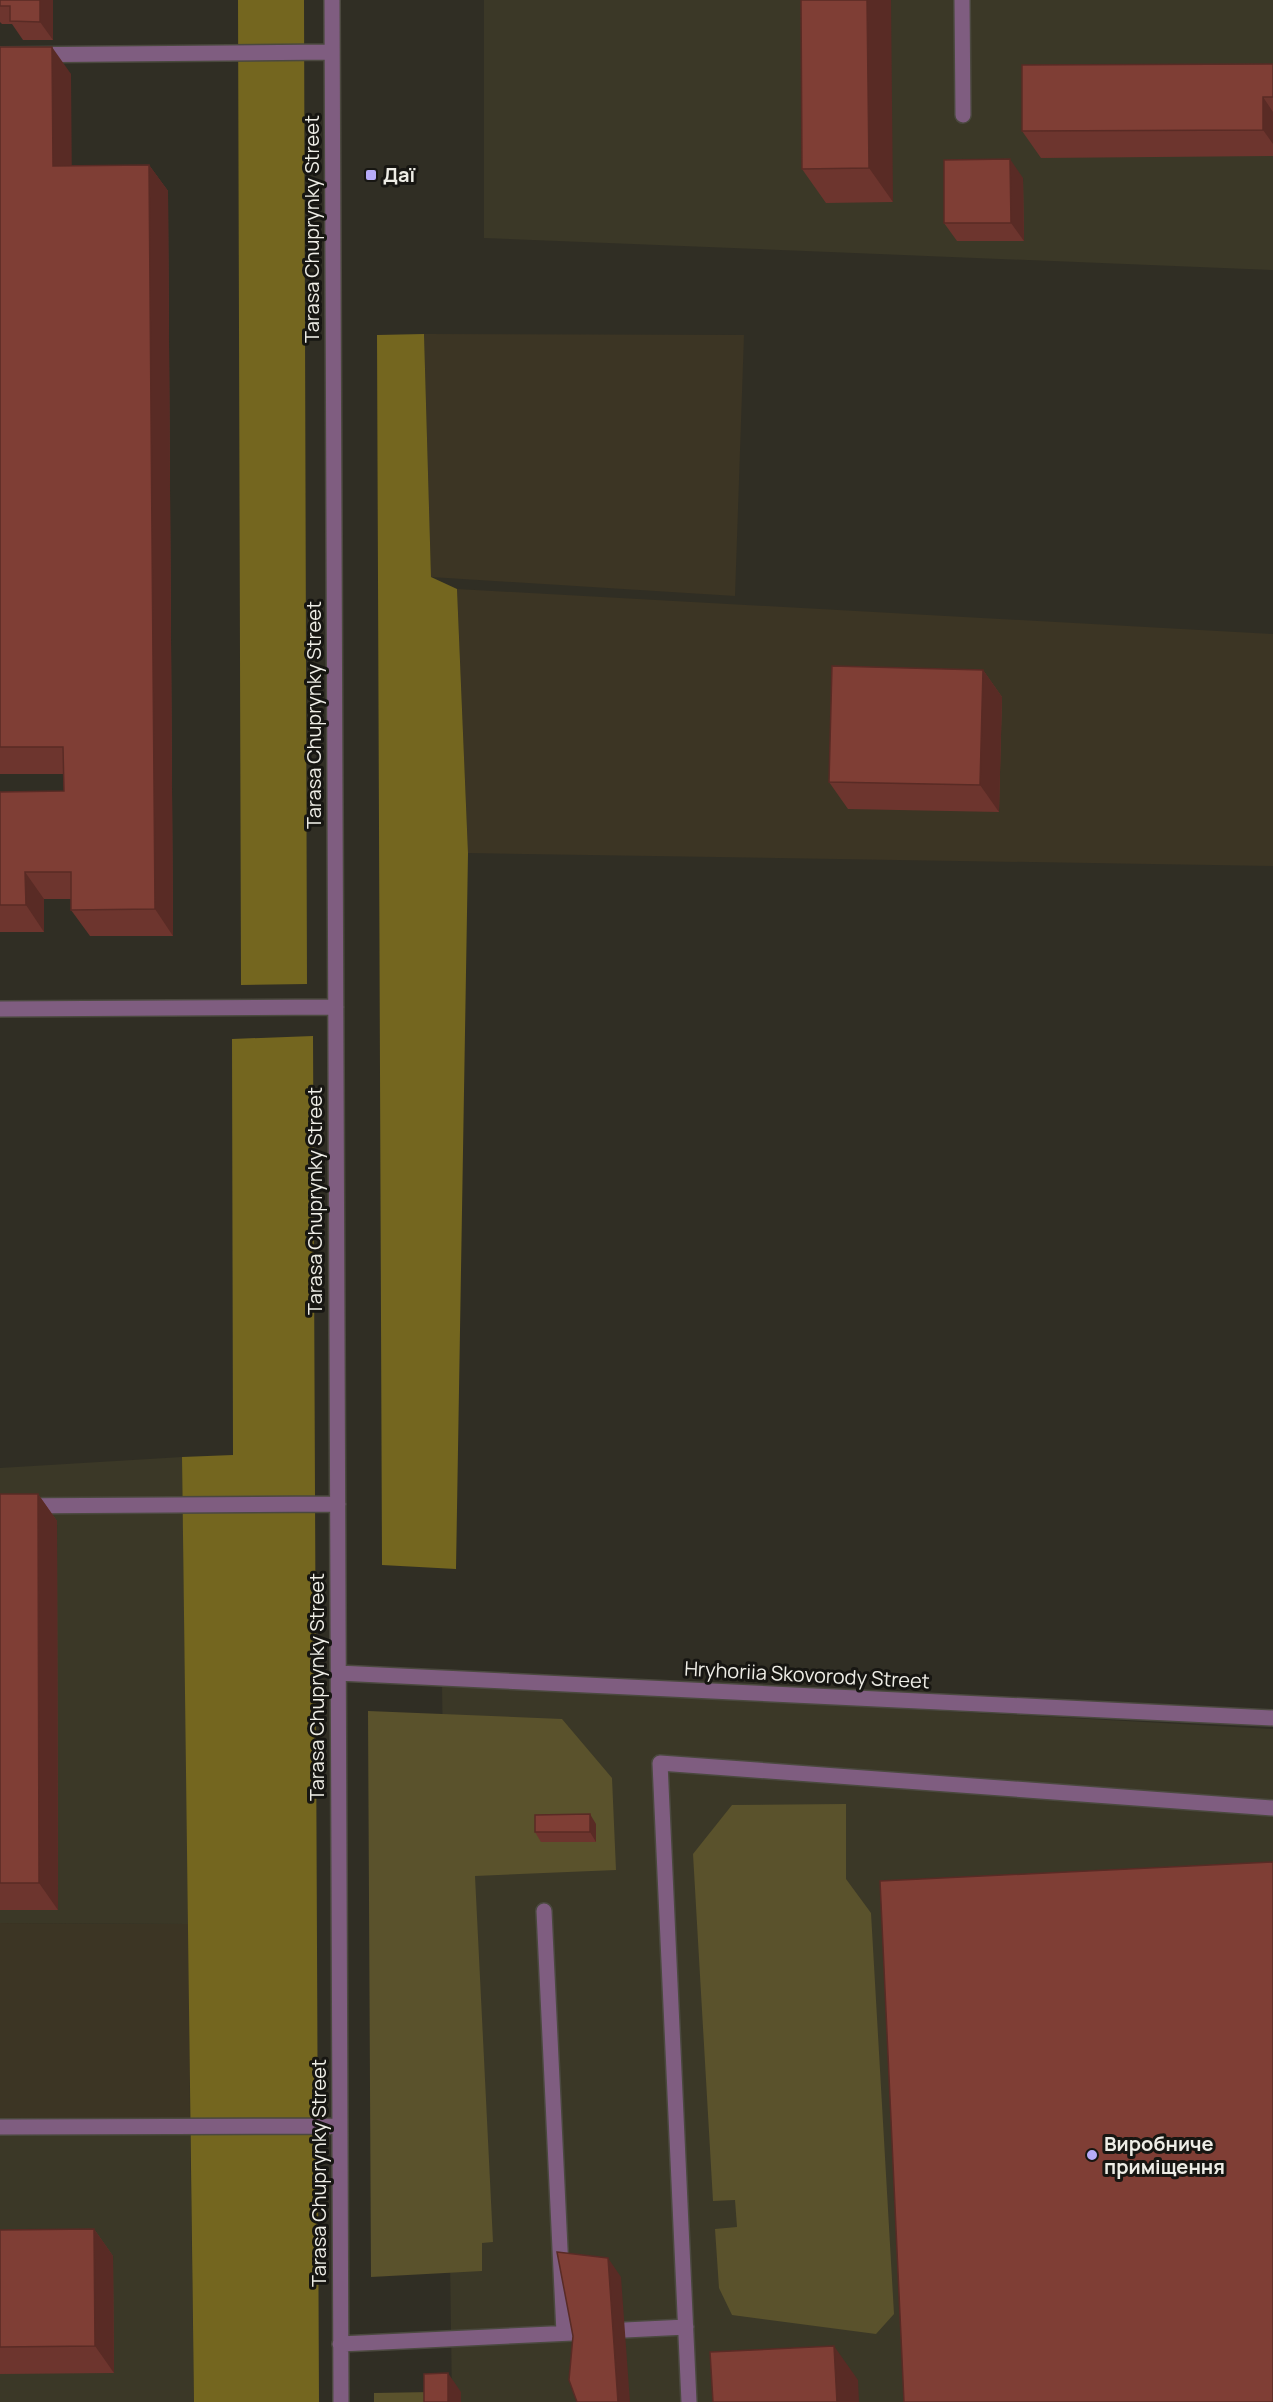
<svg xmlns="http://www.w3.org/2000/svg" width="1273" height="2402" font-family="Manrope,sans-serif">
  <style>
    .commercial { fill: #3c3524 }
    .built { fill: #3b3827 }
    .green { fill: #5a522c }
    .forest { fill: #74661f }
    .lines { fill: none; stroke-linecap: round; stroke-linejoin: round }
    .minor-casing { stroke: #4b493f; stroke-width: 18 }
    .minor { stroke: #7f5d80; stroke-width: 15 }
    .wall { fill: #6d352e }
    .shaded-wall { fill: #592b25 }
    .building { fill: #7f3e35; stroke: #592b25; stroke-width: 1.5 }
    .poi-dot { fill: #b7abf8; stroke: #171612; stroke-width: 2 }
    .labels { text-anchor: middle; stroke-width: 6; stroke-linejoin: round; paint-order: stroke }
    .poi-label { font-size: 20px; font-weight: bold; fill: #eeede6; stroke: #171612; text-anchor: start }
    .street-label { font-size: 20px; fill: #eeede6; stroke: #171612 }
  </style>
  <rect width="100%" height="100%" fill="#302e24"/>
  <!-- commercial -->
  <path class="commercial" d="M424,334L744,335L735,596L431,577Z
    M457,589L1273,634V866L468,853Z
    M0,1923L189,1924L190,2125L0,2127Z"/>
  <!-- built -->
  <path class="built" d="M484,0H1273V270L484,238Z
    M182,1457L189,1924L0,1923V1468Z
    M442,1684L1273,1729V2402H452Z
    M190,2125L194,2402H0V2127Z"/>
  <!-- green -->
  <path class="green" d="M368,1711L562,1719L612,1778L616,1870L475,1876L493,2242L482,2243V2271L371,2277Z
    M846,1804V1879L871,1913L894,2314L876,2334L732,2315L719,2288L715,2229L737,2227L735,2200L713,2201L693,1854L732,1805Z
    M432,2392V2402H374V2393Z"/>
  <!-- forest -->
  <path class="forest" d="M238,0H304L307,984L241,985Z
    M424,334L431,577L457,589L468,853L456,1569L382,1565L377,335Z
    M313,1036L319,2402H194L182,1457L233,1455L232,1039Z"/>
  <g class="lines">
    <!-- minor casing -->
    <g class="minor-casing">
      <path id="minor" d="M332,0L341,2402
        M962,0L963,115
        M0,55L332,52
        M0,1009L336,1007
        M0,1506L338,1504
        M338,1673L1273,1718
        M544,1911L564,2333
        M0,2127L340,2126
        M625,2330L686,2327
        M340,2344L573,2333
        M689,2402L660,1763L1273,1808"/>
    </g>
    <!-- minor -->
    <use href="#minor" class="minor"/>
  </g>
  <!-- wall -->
  <path class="wall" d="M0,0H53V40H23L12,24H2L0,22Z
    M801,0L893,202L826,203L802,169Z
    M0,47L71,74V166L149,165L168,191L173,936H90L71,910V899H44V932H0V792L64,791L63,774H0Z
    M1273,64V156L1041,158L1022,131Z
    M1023,178L1024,241H957L944,223Z
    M983,670L1002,697L999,812L848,809L829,782Z
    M0,1494H38L57,1521L58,1910H0Z
    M596,1824V1842H541L535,1832Z
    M94,2229L113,2256L114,2373L0,2374V2230Z"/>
  <!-- shaded-wall -->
  <path class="shaded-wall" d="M40,0H53V40L40,22Z
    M867,0H891L893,202L869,168Z
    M52,47L71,74L72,193L53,166Z
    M1263,97L1273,112V144L1263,130Z
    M1010,159L1023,178L1024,241L1011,223Z
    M149,165L168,191L173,936L155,909Z
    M983,670L1002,697L999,812L980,785Z
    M25,872L44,899V932L26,905Z
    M38,1494L57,1521L58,1910L39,1883Z
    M590,1814L596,1824V1842L590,1832Z
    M94,2229L113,2256L114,2373L95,2346Z
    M608,2258L621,2277L630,2402H618Z
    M834,2346L858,2380L859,2402H837Z
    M448,2373L461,2392V2402H448Z"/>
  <!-- building -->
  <path class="building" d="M0,0H40V22L10,21V6H0Z
    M801,0H867L869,168L802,169Z
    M0,47H52L53,166L149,165L155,909L71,910V872H25L26,905H0V792L64,791L63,747H0Z
    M1273,64V97H1263V130L1022,131V65Z
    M1010,159L1011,223H944V160Z
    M832,666L983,670L980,785L829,782Z
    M0,1494H38L39,1883H0Z
    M590,1814V1832H535V1815Z
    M1273,1862V2402H904L880,1881Z
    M94,2229L95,2346L0,2347V2230Z
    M557,2252L608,2258L618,2402H577L569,2380L573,2336Z
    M834,2346L837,2402H713L710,2352Z
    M448,2373V2402H424V2374Z"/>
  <!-- markers -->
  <g class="poi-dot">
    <rect x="365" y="169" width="12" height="12" rx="3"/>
    <circle cx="1092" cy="2155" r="6"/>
  </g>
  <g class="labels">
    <!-- poi labels -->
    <g class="poi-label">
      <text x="383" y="182">Даї</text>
      <text x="1104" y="2151">Виробниче<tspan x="1104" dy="23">приміщення</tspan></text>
    </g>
    <!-- street labels -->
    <g class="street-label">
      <text transform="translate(312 229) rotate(-90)" y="7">Tarasa Chuprynky Street</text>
      <text transform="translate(314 715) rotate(-90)" y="7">Tarasa Chuprynky Street</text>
      <text transform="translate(315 1201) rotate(-90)" y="7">Tarasa Chuprynky Street</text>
      <text transform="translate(807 1675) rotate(3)" y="7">Hryhoriia Skovorody Street</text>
      <text transform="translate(317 1687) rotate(-90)" y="7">Tarasa Chuprynky Street</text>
      <text transform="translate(319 2173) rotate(-90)" y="7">Tarasa Chuprynky Street</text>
    </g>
  </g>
</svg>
